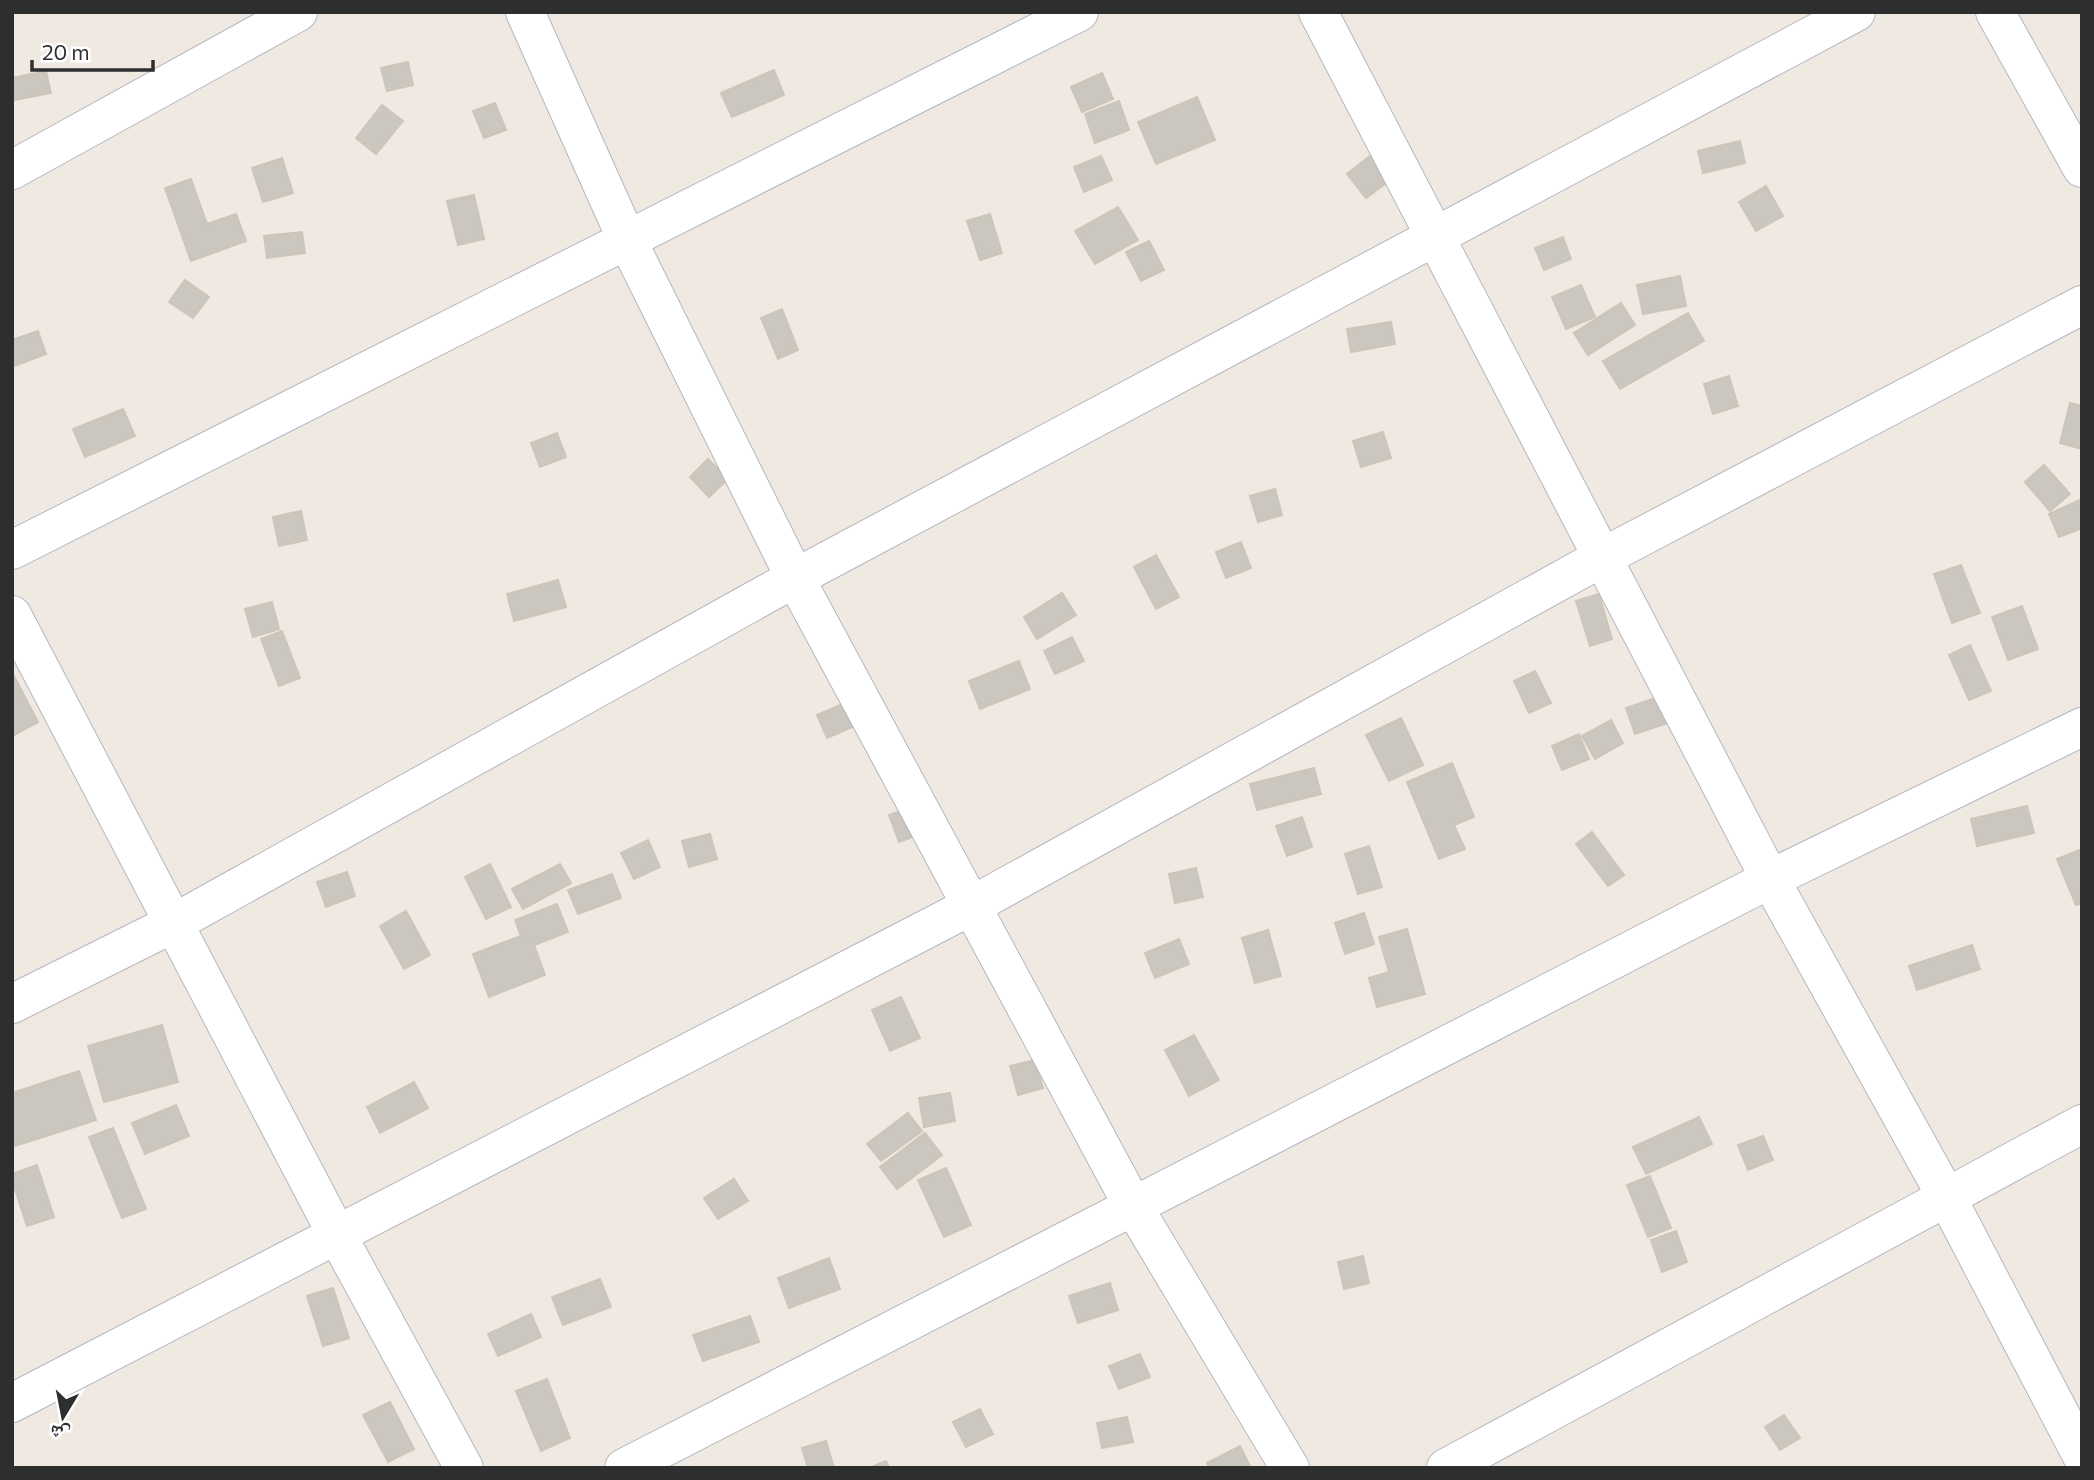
<svg xmlns="http://www.w3.org/2000/svg" width="2094" height="1480" font-family="Commissioner,'Noto Naskh Arabic',sans-serif">
  <style>
    .building { fill: #cbc7bf; stroke: #cbc5ba; stroke-width: 2 }
    .lines { fill: none; stroke-linecap: round; stroke-linejoin: round }
    .minor-casing { stroke: #b4b7c1; stroke-width: 40 }
    .minor { stroke: #fff; stroke-width: 38 }
  </style>
  <rect width="100%" height="100%" fill="#efe9e1"/>
  <!-- building -->
  <path class="building" d="M408,62L413,85L387,91L381,68Z
    M774,70L784,95L732,117L721,93Z
    M46,71L51,93L14,100L12,78Z
    M1102,73L1113,99L1082,112L1071,87Z
    M1197,97L1215,140L1156,164L1138,122Z
    M1119,101L1129,130L1095,143L1085,114Z
    M495,103L506,130L484,138L473,111Z
    M382,105L403,121L376,154L356,138Z
    M1740,141L1745,163L1703,173L1698,151Z
    M1101,156L1112,180L1084,192L1074,167Z
    M1370,156L1389,181L1366,198L1347,174Z
    M282,158L293,193L263,202L252,168Z
    M191,179L207,224L236,214L246,241L191,261L165,188Z
    M1766,186L1783,216L1756,231L1739,202Z
    M474,195L484,239L458,245L447,201Z
    M1118,207L1138,240L1095,264L1075,231Z
    M990,214L1002,253L980,260L967,221Z
    M302,232L305,253L267,258L264,236Z
    M1563,237L1571,259L1544,270L1535,248Z
    M1149,241L1164,270L1141,281L1126,252Z
    M1680,276L1686,306L1643,314L1637,285Z
    M185,280L209,297L193,318L169,302Z
    M1581,285L1595,317L1566,329L1552,297Z
    M1621,303L1635,325L1588,355L1574,333Z
    M782,309L798,350L778,359L761,318Z
    M1688,313L1704,341L1620,389L1603,361Z
    M1391,322L1395,344L1351,352L1347,329Z
    M38,331L46,354L14,366L12,340Z
    M1729,376L1738,406L1713,414L1704,384Z
    M2070,403L2082,406V449L2060,443Z
    M123,409L135,436L85,457L73,429Z
    M1383,432L1391,458L1361,467L1353,441Z
    M557,433L566,457L540,467L531,443Z
    M708,459L728,479L709,497L690,477Z
    M2044,465L2070,494L2050,511L2025,482Z
    M1275,489L1282,515L1258,522L1250,496Z
    M2082,499V528L2059,537L2049,514Z
    M301,511L307,540L279,546L273,517Z
    M1241,542L1251,568L1226,578L1216,552Z
    M1156,555L1179,597L1156,609L1134,567Z
    M1961,565L1980,613L1952,623L1934,574Z
    M558,580L566,607L514,621L507,594Z
    M1062,593L1076,615L1037,639L1024,617Z
    M1599,594L1612,639L1590,646L1576,601Z
    M272,602L279,629L253,637L245,609Z
    M2022,606L2038,649L2008,660L1992,617Z
    M282,631L300,678L279,686L261,639Z
    M1072,637L1084,661L1055,674L1044,651Z
    M1970,645L1991,691L1969,700L1949,655Z
    M1019,661L1030,689L980,709L969,681Z
    M1535,671L1551,703L1529,713L1514,681Z
    M14,676L38,722L12,736V677Z
    M1661,696L1671,722L1635,734L1626,708Z
    M854,699L864,722L827,738L817,715Z
    M1401,718L1423,765L1389,781L1366,735Z
    M1611,720L1623,743L1595,759L1582,736Z
    M1579,734L1589,759L1562,770L1552,746Z
    M1452,763L1474,817L1454,825L1465,849L1439,859L1407,782Z
    M1314,768L1321,794L1257,810L1250,784Z
    M915,806L924,833L899,842L889,815Z
    M2027,806L2034,833L1977,846L1971,819Z
    M1302,817L1312,847L1287,856L1276,826Z
    M1592,832L1624,875L1608,886L1576,844Z
    M710,834L717,859L689,867L682,841Z
    M648,840L660,867L634,879L621,853Z
    M1369,846L1382,887L1358,894L1345,854Z
    M2082,849V903L2076,905L2057,859Z
    M490,864L511,907L486,919L465,877Z
    M560,864L571,883L523,909L512,889Z
    M1196,868L1203,897L1175,903L1169,874Z
    M347,872L355,896L326,907L317,882Z
    M612,874L621,898L578,914L568,890Z
    M557,904L568,932L534,945L545,975L489,997L473,954L521,936L515,920Z
    M406,911L430,955L404,969L380,926Z
    M1364,913L1374,944L1345,954L1335,923Z
    M1407,929L1425,994L1377,1007L1369,978L1389,972L1379,937Z
    M1268,930L1281,976L1255,983L1242,938Z
    M1179,939L1189,964L1155,978L1145,953Z
    M1972,945L1980,969L1917,990L1909,966Z
    M901,997L920,1038L890,1051L872,1010Z
    M162,1025L178,1082L104,1102L88,1046Z
    M1194,1035L1219,1080L1189,1096L1165,1050Z
    M1035,1060L1043,1088L1018,1095L1010,1066Z
    M79,1071L96,1120L12,1147V1093Z
    M414,1082L428,1108L380,1133L367,1107Z
    M950,1093L955,1121L924,1127L919,1098Z
    M176,1105L189,1136L145,1154L132,1123Z
    M908,1113L922,1131L881,1161L867,1144Z
    M1699,1117L1712,1144L1646,1174L1633,1147Z
    M113,1128L146,1209L122,1218L89,1137Z
    M925,1133L942,1155L897,1189L880,1167Z
    M1763,1136L1773,1160L1748,1170L1738,1145Z
    M37,1165L54,1217L27,1226L12,1180V1174Z
    M946,1168L971,1225L944,1237L918,1180Z
    M1650,1176L1671,1228L1648,1237L1627,1185Z
    M734,1179L748,1201L718,1219L704,1198Z
    M1676,1231L1687,1262L1662,1272L1651,1240Z
    M1363,1256L1369,1283L1344,1289L1338,1262Z
    M829,1258L840,1289L789,1308L778,1278Z
    M600,1279L611,1307L563,1325L552,1297Z
    M1110,1283L1118,1310L1078,1323L1069,1296Z
    M333,1288L349,1338L323,1346L307,1296Z
    M531,1314L541,1337L498,1356L488,1334Z
    M750,1316L759,1342L703,1361L693,1335Z
    M1140,1354L1150,1377L1119,1389L1109,1366Z
    M547,1379L570,1438L541,1451L516,1391Z
    M390,1402L414,1449L388,1462L363,1415Z
    M980,1409L993,1434L966,1447L953,1422Z
    M1784,1415L1800,1438L1780,1450L1765,1427Z
    M1127,1417L1133,1442L1102,1448L1097,1423Z
    M826,1441L834,1468H808L802,1448Z
    M1240,1446L1251,1468H1209L1207,1463Z
    M886,1461L889,1468H869Z"/>
  <g class="lines">
    <!-- minor casing -->
    <g class="minor-casing">
      <path id="minor" d="M525,12L627,240L795,578L1133,1206L1290,1468
        M1318,12L1770,879L1946,1196L2082,1456
        M1995,12L2082,168
        M12,170L298,12
        M12,550L1079,12
        M12,615L337,1235L464,1468
        M12,1004L174,923L795,578L1856,12
        M12,1403L971,906L1603,557L2082,305
        M624,1468L1770,879L2082,727
        M1446,1468L2082,1124"/>
    </g>
    <!-- minor -->
    <use href="#minor" class="minor"/>
  </g>
  <!-- border -->
  <rect width="2094" height="1480" fill="none" stroke="#2e2e2e" stroke-width="28"/>
  <!-- north arrow -->
  <g transform="translate(63 1417) rotate(190)" stroke="#ffffff" stroke-width="5" paint-order="stroke">
  <path d="M0-5L12 26L0 18L-12 26Z" fill="#2e2e2e"/>
  <text y="-10" font-size="19" font-weight="bold" text-anchor="middle" fill="#2e2e2e">ش</text>
  </g>
  <!-- scale -->
  <path d="M32 60v10h121v-10" fill="none" stroke="#2e2e2e" stroke-width="3.5"/>
  <text x="42" y="60" font-size="21" fill="#2e2e2e" stroke="#ffffff" stroke-width="5" paint-order="stroke">20 m</text>
</svg>
